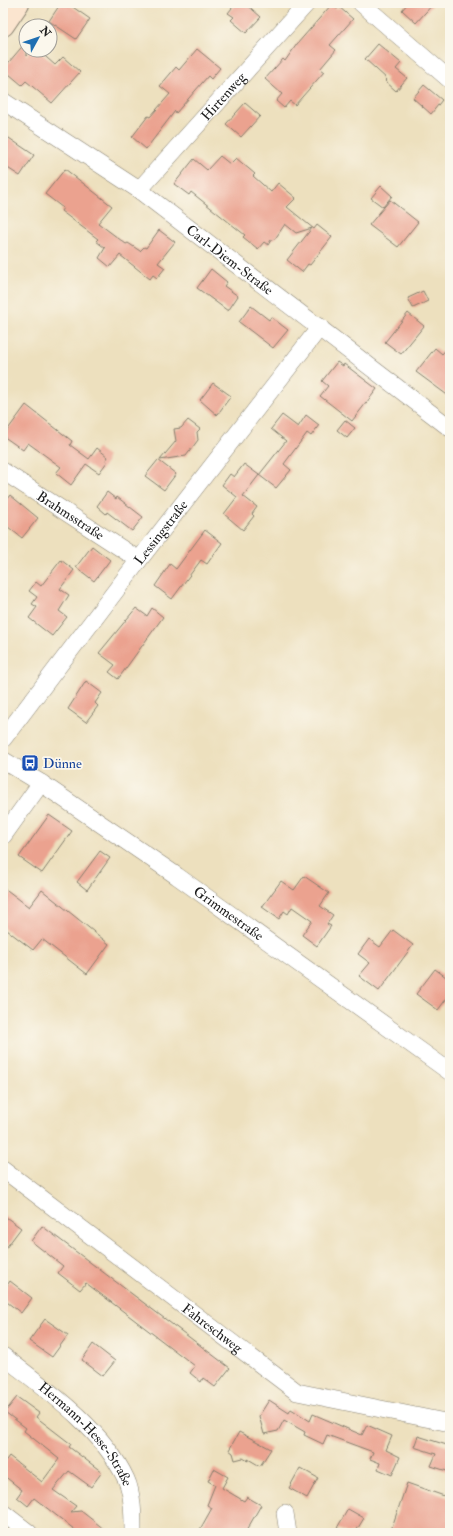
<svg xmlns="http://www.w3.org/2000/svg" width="453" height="1536" font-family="'IM FELL Double Pica',serif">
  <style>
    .building { fill: #eba28f }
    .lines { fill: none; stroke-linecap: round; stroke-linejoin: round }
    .street-casing { stroke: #847e6d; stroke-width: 18 }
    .secondary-casing { stroke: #847e6d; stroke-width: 24 }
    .street { stroke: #fff; stroke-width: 17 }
    .secondary { stroke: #fbe5cf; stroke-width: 22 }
    .labels { text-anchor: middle; stroke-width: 3.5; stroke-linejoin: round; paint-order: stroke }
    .street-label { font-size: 14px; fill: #1c1c1c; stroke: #fbf7ec }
    .transit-label { font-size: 14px; fill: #164399; stroke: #fbf7ec; text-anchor: start }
  </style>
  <rect width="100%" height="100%" fill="#fbf7ec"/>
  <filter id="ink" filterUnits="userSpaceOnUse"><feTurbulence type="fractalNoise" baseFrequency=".025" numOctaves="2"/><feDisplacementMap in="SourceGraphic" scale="8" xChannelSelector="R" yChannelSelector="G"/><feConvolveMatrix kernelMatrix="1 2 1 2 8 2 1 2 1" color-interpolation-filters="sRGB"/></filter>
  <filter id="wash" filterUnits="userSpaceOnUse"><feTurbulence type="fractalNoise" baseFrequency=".012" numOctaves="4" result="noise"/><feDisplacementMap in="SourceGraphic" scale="16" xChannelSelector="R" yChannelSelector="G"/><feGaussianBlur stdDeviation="0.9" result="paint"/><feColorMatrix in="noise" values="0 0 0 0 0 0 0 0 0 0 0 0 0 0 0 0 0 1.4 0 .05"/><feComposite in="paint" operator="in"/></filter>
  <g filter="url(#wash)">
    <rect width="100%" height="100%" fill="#ede0be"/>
    <g id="blocks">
      <!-- building -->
      <path class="building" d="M61,3H67L90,19L76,39L49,21Z
        M236,3H245L261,17L246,33L231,20L234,17L228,13Z
        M408,3H434L416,23L402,10Z
        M332,4L337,9L339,7L353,19L330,45L336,50L320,69L324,72L295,105L290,101L284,108L276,101L282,94L265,79L283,59L285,61L297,44Z
        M26,42V56L30,50H38L55,65L63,57L80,72L52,103L26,81L22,85L3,69Z
        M378,44L401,63L396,69L407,78L396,91L385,81L387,79L365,59Z
        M197,49L220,68L211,79L208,76L176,113L175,111L146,149L132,137L148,116L150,117L170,94L160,86L176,67L179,70Z
        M424,85L442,100L431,114L413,98Z
        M245,103L260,116L241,137L226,124Z
        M3,134L34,155L20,176L3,165Z
        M220,156L230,164L236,158L255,174L253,176L271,192L278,183L296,198L287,207L314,229L317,225L332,237L310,265L308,264L302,272L287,260L312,228L296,233L285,224L275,239L271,240L268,245L264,242L258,249L243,237L245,235L191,192L189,195L174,184L194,159L207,170Z
        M65,169L112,206L98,223L126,244L128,243L140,251L144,247L146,248L159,230L175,242L158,263L165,268L157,278L153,275L150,279L120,255L110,267L99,258L105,248L96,241L98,239L61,211L63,208L45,194Z
        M381,186L392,196L383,207L371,198Z
        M390,200L418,222L398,247L369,225Z
        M211,269L227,282L224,286L238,296L228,311L197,288Z
        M423,291L428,301L413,308L408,298Z
        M251,306L269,320L271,317L288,330L273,348L239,322Z
        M408,313L424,326L401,354L385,342Z
        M450,345V397L416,372L435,348L442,354Z
        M337,362L343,366L344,364L377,389L352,421L320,396L328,386L322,381Z
        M213,383L231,396L217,415L200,400Z
        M26,405L72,441L70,445L89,459L97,448L108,457L106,460L107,462L99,473L86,464L71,485L56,473L61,467L28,443L23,450L3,436Z
        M282,415L298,427L306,415L319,425L311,436L307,433L284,464L291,470L276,488L259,475L286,441L271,429Z
        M188,420L200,429L197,432L198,440L186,456L160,460L176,441L174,429L181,428Z
        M345,420L355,428L347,438L337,430Z
        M158,460L176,474L164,490L145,476Z
        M244,464L259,475L243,496L257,507L252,514L254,516L243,530L224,514L237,497L222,485L230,474L234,477Z
        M107,492L116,499L117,497L143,517L132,531L107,512L106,514L97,506Z
        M10,495L38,518L22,538L3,523V504Z
        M205,530L222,543L207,564L201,560L172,599L155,586L170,564L176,569Z
        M92,546L110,560L94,581L76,567Z
        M61,560L74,570L60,589L69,595L59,611L67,617L52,636L29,618L37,607L32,604L37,597L29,591L36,582L41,586Z
        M136,608L147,616L152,608L163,617L118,679L109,672L115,665L99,653Z
        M86,681L102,693L95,703L98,706L86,722L68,709Z
        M49,815L72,831L42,873L19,857Z
        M100,851L110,858L87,890L77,882Z
        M304,876L329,893L320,906L333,915L327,924L331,926L317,946L302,935L312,921L292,907L288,914L284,911L279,919L262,907L281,881L294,890Z
        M3,887L29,907L42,890L109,944L87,974L42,939L33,950L3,927Z
        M393,930L413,945L379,991L359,976L370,963L358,954L369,939L380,947Z
        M435,969L450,980V994L438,1010L416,994Z
        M3,1215L21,1228L3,1252Z
        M42,1226L230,1368L215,1387L203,1378L201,1382L190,1373L195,1366L86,1283L80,1290L58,1273L63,1266L31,1241Z
        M10,1281L32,1298L21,1313L3,1299V1291Z
        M45,1319L68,1335L52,1357L29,1341Z
        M93,1344L115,1361L103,1376L82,1360Z
        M17,1397L39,1413L36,1417L71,1444L69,1447L102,1472L91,1487L69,1471L53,1490L76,1506L71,1512L81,1511L109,1533H79L34,1498L28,1506L17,1497L22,1490L3,1475V1464L9,1456L42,1482L59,1459L24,1431L26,1428L5,1412Z
        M269,1400L289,1413L291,1409L310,1421L313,1414L362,1435L367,1425L392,1436L386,1450L400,1457L392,1475L378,1469L380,1463L370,1459L373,1452L327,1435L323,1444L304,1435L305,1432L284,1420L278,1431L264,1434L259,1416Z
        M239,1432L271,1449L260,1466L248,1459V1461L243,1458L235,1460L233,1453L229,1450Z
        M418,1436L450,1446V1472L431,1466L436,1454L414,1447Z
        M300,1468L318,1478L307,1498L289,1488Z
        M214,1469L228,1477L222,1488L244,1501L247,1497L261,1505L245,1533H198L212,1508L207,1505L215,1485L208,1481Z
        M407,1483L450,1498V1533H390Z
        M348,1509L364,1518L355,1533H346L337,1528Z"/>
    </g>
  </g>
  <g filter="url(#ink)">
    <use href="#blocks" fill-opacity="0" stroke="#847e6d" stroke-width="1"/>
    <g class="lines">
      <!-- street casing -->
      <g class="street-casing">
        <g id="street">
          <path d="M361,3L450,80"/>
          <path id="s1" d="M3,101L139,190L450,428"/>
          <path id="s2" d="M139,190L307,3"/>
          <path id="s3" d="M3,471L139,560"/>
          <path id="s4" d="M3,739L139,560L320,327"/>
          <path id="s5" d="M3,760L41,783L177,876L450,1072"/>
          <path d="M3,836L41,783"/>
          <path id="s6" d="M3,1169L297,1392L450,1423"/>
          <path id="s7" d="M3,1356C46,1389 102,1428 126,1479C133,1494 133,1516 133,1533"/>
          <path d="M3,1513L29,1533"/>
          <path d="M285,1513L288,1533"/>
        </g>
      </g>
      <!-- secondary casing -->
      <g class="secondary-casing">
        <path id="secondary" d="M3,25L18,3"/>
      </g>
      <!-- street -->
      <use href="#street" class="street"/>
      <!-- secondary -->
      <use href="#secondary" class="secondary"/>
    </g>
  </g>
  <!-- icons -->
  <defs>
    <g id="bus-square" transform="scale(0.9)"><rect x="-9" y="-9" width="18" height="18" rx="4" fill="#1a4fb4" stroke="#fbf7ec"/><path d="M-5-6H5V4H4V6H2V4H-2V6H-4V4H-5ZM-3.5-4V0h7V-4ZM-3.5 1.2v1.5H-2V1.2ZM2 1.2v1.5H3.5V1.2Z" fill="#fff"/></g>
  </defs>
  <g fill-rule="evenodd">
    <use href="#bus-square" x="30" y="763"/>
  </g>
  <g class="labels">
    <!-- street labels -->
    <g class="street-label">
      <text dy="5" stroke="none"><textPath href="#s2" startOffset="126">Hirtenweg</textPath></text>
      <text dy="5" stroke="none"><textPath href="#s1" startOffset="277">Carl-Diem-Straße</textPath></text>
      <text dy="5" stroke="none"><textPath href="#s3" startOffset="81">Brahmsstraße</textPath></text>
      <text dy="5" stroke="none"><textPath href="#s4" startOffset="260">Lessingstraße</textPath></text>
      <text dy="5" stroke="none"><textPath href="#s5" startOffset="273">Grimmestraße</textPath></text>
      <text dy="5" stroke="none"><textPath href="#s6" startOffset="263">Fahreschweg</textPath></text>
      <text dy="5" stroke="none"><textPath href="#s7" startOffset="115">Hermann-Hesse-Straße</textPath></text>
    </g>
    <!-- transit labels -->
    <g class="transit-label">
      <text x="43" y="768">Dünne</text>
    </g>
  </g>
  <!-- margin -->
  <rect width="453" height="1536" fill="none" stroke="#fbf7ec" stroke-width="16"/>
  <!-- north arrow -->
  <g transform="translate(38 38) rotate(50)"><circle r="19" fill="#fbf7ec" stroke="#a29f99"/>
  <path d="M0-3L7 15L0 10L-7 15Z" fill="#1f6fb2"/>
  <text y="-6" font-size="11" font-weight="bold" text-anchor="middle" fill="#1c1c1c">N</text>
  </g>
</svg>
